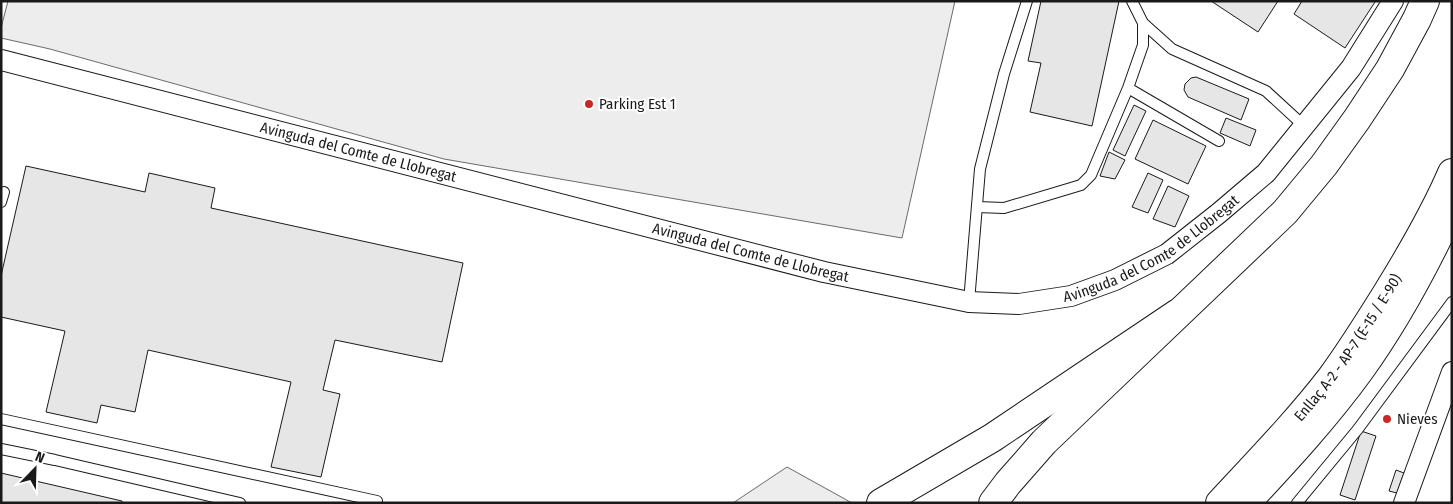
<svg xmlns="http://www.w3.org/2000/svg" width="1453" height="504" font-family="'Fira Sans Condensed',sans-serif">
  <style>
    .built { fill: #ededed; stroke: #6a6a6a }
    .building { fill: #e6e6e6; stroke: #1a1a1a }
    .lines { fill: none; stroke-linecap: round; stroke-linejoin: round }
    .service-casing { stroke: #1a1a1a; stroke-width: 12 }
    .minor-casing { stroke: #1a1a1a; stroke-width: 22 }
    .trunk-casing { stroke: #1a1a1a; stroke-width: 30 }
    .motorway-casing { stroke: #1a1a1a; stroke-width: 30 }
    .service { stroke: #fff; stroke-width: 10 }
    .minor { stroke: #fff; stroke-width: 20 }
    .trunk { stroke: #fff; stroke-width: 28 }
    .motorway { stroke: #fff; stroke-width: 28 }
    .poi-dot { fill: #c62828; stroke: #fff; stroke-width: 2 }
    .labels { text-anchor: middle; stroke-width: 4; stroke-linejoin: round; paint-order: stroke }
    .poi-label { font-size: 15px; fill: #1a1a1a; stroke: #fff; text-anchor: start }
    .street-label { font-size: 15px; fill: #1a1a1a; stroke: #fff }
  </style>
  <rect width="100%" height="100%" fill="#fff"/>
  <!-- built -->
  <path class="built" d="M8,1H955L902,238L444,159L50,49L1,38V28Z
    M787,467L852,503H733Z"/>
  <!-- building -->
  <path class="building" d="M1041,1H1119L1092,126L1030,112L1041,63L1028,61Z
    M1211,1H1278L1258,32Z
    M1302,1H1373L1375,2L1345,48L1294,14Z
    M1196,77L1249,99L1241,120L1188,97L1184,90L1185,84L1191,78Z
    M1134,105L1146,111L1125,156L1113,150Z
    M1226,118L1256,130L1250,146L1220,133Z
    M1153,120L1206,146L1188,184L1135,159Z
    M1109,152L1125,160L1115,179L1100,176Z
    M26,166L145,192L149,173L215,188L211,208L463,263L442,362L335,340L323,390L340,394L321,477L271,467L291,382L148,350L135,412L101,405L97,423L46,412L65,331L1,317V276Z
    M1148,173L1163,180L1148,213L1132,207Z
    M1168,186L1189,196L1175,227L1153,219Z
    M1361,431L1376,436L1355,500L1340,495Z
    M1396,470L1404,473L1397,493L1389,491Z
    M1,473L122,501V503H1Z"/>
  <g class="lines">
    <!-- service casing -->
    <g class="service-casing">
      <path id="service" d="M1132,1L1143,23L1172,49L1266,91L1304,126
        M1128,88L1219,141
        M1,202L4,192
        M977,207L1004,208L1081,185L1091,175L1128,88L1143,45V23
        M969,302L980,169L1004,74L1027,1
        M1,419L377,501
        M1,449L55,460L240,503
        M1297,503L1358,429L1452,302"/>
    </g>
    <!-- minor casing -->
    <g class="minor-casing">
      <g id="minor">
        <path id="s1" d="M1,60L824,272L969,302L1019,304L1071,296L1115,280L1167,254L1219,213L1266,173L1351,68L1393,1"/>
        <path d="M1404,503L1452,372"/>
      </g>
    </g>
    <!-- trunk casing -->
    <g class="trunk-casing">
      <path id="trunk" d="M993,503L1008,483L1044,442L1285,212L1324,165L1357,119L1390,69L1417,19L1425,1
        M1246,503C1286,460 1326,417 1360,370C1396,320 1426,264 1452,208"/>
    </g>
    <!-- motorway casing -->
    <g class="motorway-casing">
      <g id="motorway">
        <path d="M881,503L992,438L1178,313"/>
        <path id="s2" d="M1220,503C1258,462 1297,422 1331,378C1351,351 1369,322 1387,293C1411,254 1434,215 1452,173"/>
      </g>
    </g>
    <!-- service -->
    <use href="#service" class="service"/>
    <!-- minor -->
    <use href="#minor" class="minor"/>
    <!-- trunk -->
    <use href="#trunk" class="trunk"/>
    <!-- motorway -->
    <use href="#motorway" class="motorway"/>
  </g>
  <!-- markers -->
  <g class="poi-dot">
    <circle cx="589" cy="104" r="5"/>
    <circle cx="1387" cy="419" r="5"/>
  </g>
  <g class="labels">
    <!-- poi labels -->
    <g class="poi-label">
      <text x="599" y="109">Parking Est 1</text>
      <text x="1397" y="424">Nieves</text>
    </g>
    <!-- street labels -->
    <g class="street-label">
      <text dy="5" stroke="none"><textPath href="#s1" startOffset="369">Avinguda del Comte de Llobregat</textPath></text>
      <text dy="5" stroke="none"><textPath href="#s1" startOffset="1194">Avinguda del Comte de Llobregat</textPath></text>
      <text dy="5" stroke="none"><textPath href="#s1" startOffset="774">Avinguda del Comte de Llobregat</textPath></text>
      <text dy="5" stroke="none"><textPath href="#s2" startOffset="202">Enllaç A-2 - AP-7 (E-15 / E-90)</textPath></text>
    </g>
  </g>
  <!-- border -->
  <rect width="1453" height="504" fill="none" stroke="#1a1a1a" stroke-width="5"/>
  <!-- north arrow -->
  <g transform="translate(35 469) rotate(23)" stroke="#ffffff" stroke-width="4" paint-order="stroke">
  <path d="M0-4L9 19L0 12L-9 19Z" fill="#1a1a1a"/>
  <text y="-8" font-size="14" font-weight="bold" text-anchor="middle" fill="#1a1a1a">N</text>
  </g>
</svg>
